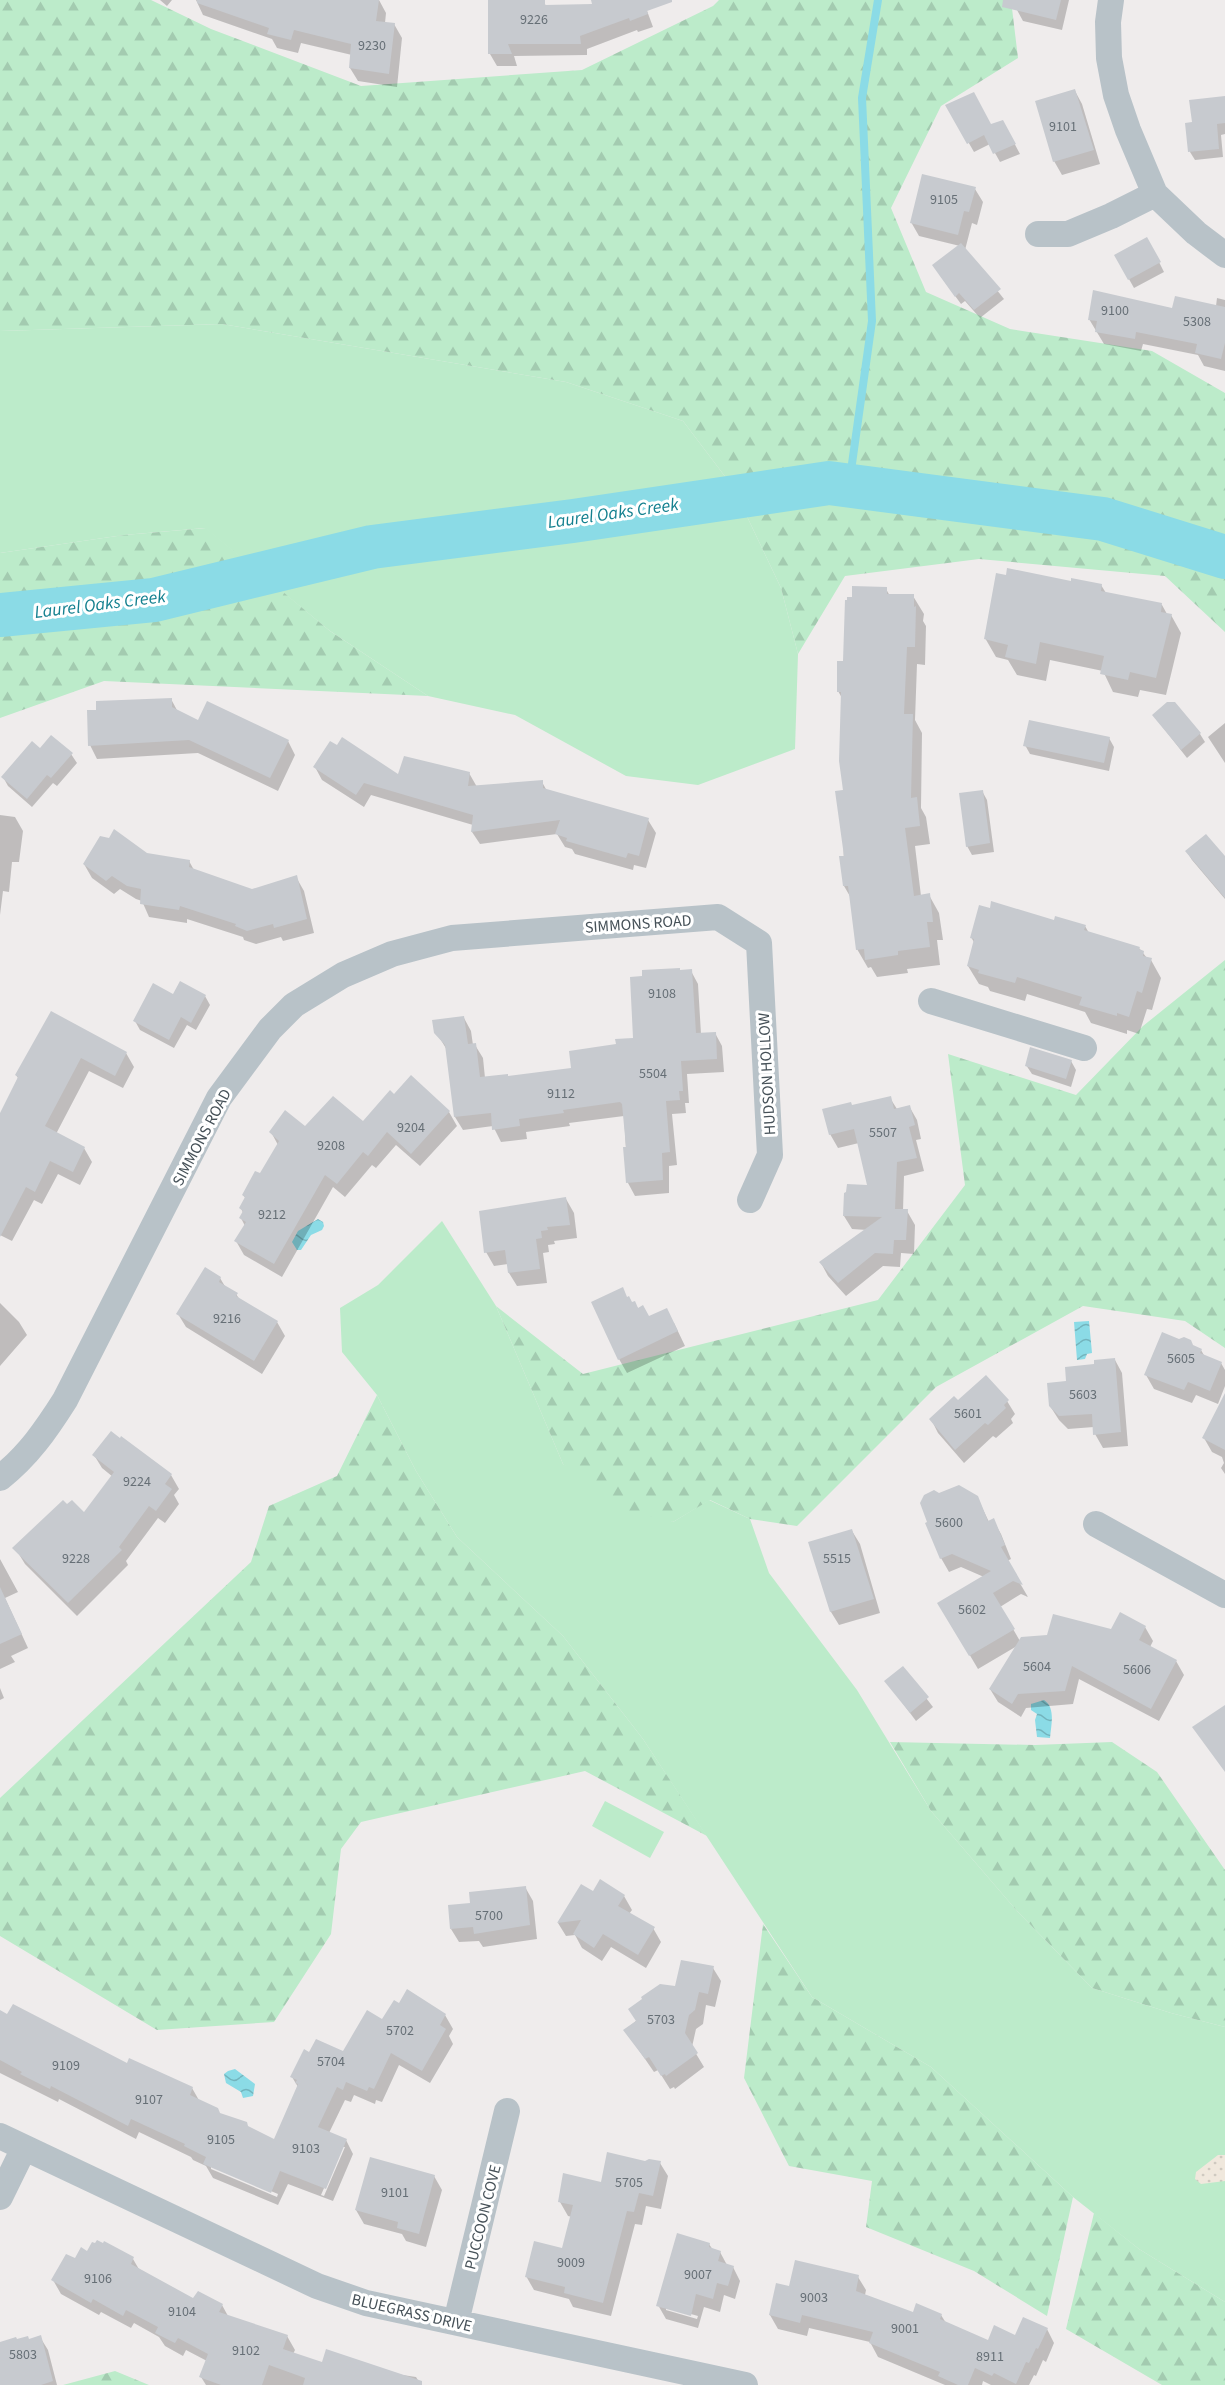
<svg xmlns="http://www.w3.org/2000/svg" width="1225" height="2385" font-family="'Source Sans 3',sans-serif">
  <style>
    .grass { fill: #bcebca }
    .forest { fill: url(#forest-firs) }
    .sand { fill: url(#sand-dots) }
    .water { fill: url(#water-waves) }
    .shadow { fill: #0003; fill-rule: evenodd }
    .lines { fill: none; stroke-linecap: round; stroke-linejoin: round }
    .stream { stroke: #8bdbe6; stroke-width: 8 }
    .river { stroke: #8bdbe6; stroke-width: 44 }
    .building { fill: #c7cacf }
    .street { stroke: #b8c2c8; stroke-width: 26 }
    .labels { text-anchor: middle; stroke-width: 6; stroke-linejoin: round; paint-order: stroke }
    .number-label { font-size: 14px; fill: #666f76 }
    .street-label { font-size: 16px; fill: #465158; stroke: #fff }
    .water-label { font-size: 18px; font-style: italic; fill: #14808f; stroke: #fff }
  </style>
  <defs>
    <pattern id="forest-firs" width="22" height="20" patternUnits="userSpaceOnUse" patternTransform="scale(1.5)"><rect width="22" height="20" fill="#bcebca"/><path d="M5 1l3.5 6h-7zM16 11l3.5 6h-7z" fill="#a3cbb0"/></pattern>
    <pattern id="sand-dots" width="8" height="8" patternUnits="userSpaceOnUse" patternTransform="scale(1.5)"><rect width="8" height="8" fill="#f0e8dd"/><path d="M2 2h.1M6 6h.1" fill="none" stroke="#cfc9c0" stroke-width="1.8" stroke-linecap="round"/></pattern>
    <pattern id="water-waves" width="16" height="10" patternUnits="userSpaceOnUse" patternTransform="scale(1.5)"><rect width="16" height="10" fill="#8bdbe6"/><path d="M0 5q4-4 8 0t8 0" fill="none" stroke="#73b4bd"/></pattern>
  </defs>
  <rect width="100%" height="100%" fill="#efecec"/>
  <!-- grass -->
  <path class="grass" d="M222,324L566,382L683,421L733,487L781,588L798,654L795,749L698,785L626,776L515,715L428,696L330,631L205,528L124,535L0,553V331Z
    M442,1221L496,1306L563,1464L673,1522L709,1500L750,1519L769,1573L857,1690L931,1811L1017,1911L1092,1988L1171,2013L1225,2027V2302L1139,2249L1073,2197L931,2067L812,1997L643,1739L563,1636L457,1537L416,1471L377,1395L342,1352L340,1308L378,1285Z
    M605,1801L664,1832L650,1858L592,1826Z"/>
  <!-- forest -->
  <path class="forest" d="M0,0H151L211,29L361,86L582,70L713,6L719,0H1011L1018,58L941,106L891,208L926,292L1010,329L1152,351L1225,393V632L1165,576L979,559L845,576L798,654L781,588L733,487L683,421L566,382L222,324L0,331Z
    M206,528L330,631L428,696L104,681L0,718V553L124,535Z
    M1225,960V1348L1185,1321L1083,1306L936,1387L797,1526L750,1519L710,1500L673,1522L616,1508L563,1464L496,1306L583,1374L878,1300L965,1185L948,1054L1076,1095L1143,1026Z
    M377,1395L416,1471L457,1537L563,1636L643,1739L707,1836L585,1771L361,1822L341,1849L331,1934L274,2022L157,2030L0,1936V1798L251,1562L269,1506L337,1476Z
    M890,1742L1035,1745L1112,1742L1157,1772L1225,1870V2027L1171,2013L1092,1988L1017,1911L931,1811Z
    M763,1924L812,1997L931,2067L1073,2197L1047,2316L974,2271L866,2227L872,2181L789,2166L744,2078Z
    M1094,2213L1139,2249L1225,2302V2385H1162L1066,2329Z
    M115,2371L149,2385H63Z"/>
  <!-- sand -->
  <path class="sand" d="M1218,2155H1225V2181L1201,2184L1195,2179L1196,2172Z"/>
  <!-- water -->
  <path class="water" d="M318,1219L323,1222L324,1226L322,1230L311,1235L301,1250H297L292,1242L298,1231Z
    M1089,1321L1092,1353L1087,1354L1085,1359L1077,1360L1074,1322Z
    M1044,1700C1056,1708 1051,1725 1050,1738L1037,1737L1035,1720L1037,1714L1031,1710V1704Z
    M235,2069L255,2084L253,2096L243,2098L241,2092L226,2083L224,2074L228,2071Z"/>
  <!-- shadow -->
  <path class="shadow" d="M160,0H172L167,6Z
    M196,0H379L386,13L385,23L394,24L402,38L397,87L358,81L350,68L352,55L301,43L298,53L277,48L272,39L203,15Z
    M489,0L544,2L546,6L595,5L593,0H643L653,27L638,32L637,30L587,49V55L514,56L517,66H497L490,54Z
    M1019,0H1069L1062,30L1023,21L1017,10Z
    M1075,91L1082,104L1100,164L1062,175L1054,161Z
    M1225,98V134L1221,135L1223,157L1195,160L1190,152L1193,124Z
    M947,105L991,126L1003,122L1020,154L1000,162L990,144L974,152Z
    M975,189L983,202L977,225L972,223L965,250L1004,299L980,318L965,301L961,304L939,274L960,246L919,236L911,222Z
    M1152,248L1164,272L1134,288L1116,256Z
    M1217,298L1225,300V371L1204,366L1198,355L1143,344L1141,351L1104,344L1089,319L1216,306Z
    M1072,583L1101,585L1106,593L1162,605L1167,614L1171,615L1181,633L1166,695L1140,690L1138,697L1113,692L1103,671L1050,660L1046,681L1017,675L1008,660L996,657L985,638Z
    M886,589L890,596H913L924,614L923,621L926,626L925,665L917,664L915,720L922,733L921,808L926,817L930,844L915,846L921,896L929,895L939,913L943,940H937L940,965L907,969L908,973L877,977L871,967L868,968L857,949L851,898L844,886L842,698L838,691L845,662Z
    M171,699L178,712L199,722L288,741L295,755L278,791L198,753L97,759L90,745Z
    M1154,716L1200,734L1205,742L1187,758Z
    M1225,723V763L1208,737Z
    M1109,738L1114,747L1109,771L1030,754L1025,745Z
    M40,750L71,754L77,763L57,786L53,783L32,807L8,786L3,777Z
    M315,767L399,777L469,773L477,787L542,782L547,791L648,820L656,833L646,868L634,865L633,870L575,854L572,849L565,847L557,834L480,844L472,832L473,825L371,795L364,807L322,780Z
    M982,791L987,800L994,852L972,855L967,846Z
    M0,815L15,817L23,831L19,862H12L9,892L3,891L0,915Z
    M1187,852L1225,859V899L1192,860Z
    M146,854L189,861L194,870L252,891L296,877L304,891L314,933L283,941L281,937L256,944L244,940L243,937L187,919V923L149,917L142,901L136,899L120,889L114,894L92,878L84,864Z
    M1055,922L1085,926L1089,933L1139,948L1147,958L1151,960L1161,978L1152,1010L1147,1009L1139,1034L1127,1030V1034L1091,1023L1085,1012L1027,994L1025,1001L990,991L988,987L979,984L968,966L975,944L971,937Z
    M691,971L698,984L701,1034L715,1033L722,1046L724,1072L687,1074L689,1103H685L686,1113L672,1114L677,1165L669,1166V1193L635,1196L628,1183L624,1116L569,1123L570,1126L526,1132L527,1139L501,1142L493,1126L463,1130L455,1117L447,1050L436,1032L464,1018L471,1031L473,1045H475L483,1058L485,1078H508L573,1069L617,1046L635,1039Z
    M174,996H205L210,1005L196,1030L187,1025L174,1048L140,1030L135,1021Z
    M51,1013L126,1053L134,1067L123,1088L89,1071L56,1134L84,1148L92,1162L80,1185L58,1174L42,1204L34,1200L12,1241L0,1235V1116L18,1078L16,1075Z
    M1071,1061L1076,1070L1071,1087L1032,1074L1026,1065Z
    M394,1096L449,1112L457,1126L420,1166L396,1145L376,1168L372,1165L345,1197L333,1187L282,1277L244,1255L236,1241L245,1226L241,1218L243,1213L241,1208L246,1199L243,1195L261,1175L278,1145L271,1132L363,1123Z
    M890,1098L897,1109L909,1106L917,1120L921,1139L916,1140L924,1171L904,1176L903,1211H907L915,1225L914,1254L901,1253L900,1267L883,1266L846,1296L828,1276L821,1263L867,1230L852,1229L844,1216L869,1186L859,1143L838,1148L830,1134L853,1107Z
    M566,1199L574,1213L577,1238L554,1241L555,1244L548,1245L549,1252L543,1253L547,1283L517,1286L509,1273L508,1264L494,1266L486,1252Z
    M220,1278L226,1288L236,1294L240,1300L277,1322L285,1336L262,1374L186,1327L178,1314Z
    M627,1298L649,1318L674,1323L685,1346L627,1373L619,1359Z
    M0,1303L19,1322L27,1335L0,1366Z
    M1193,1347L1201,1350L1205,1357L1221,1363L1225,1370V1386L1218,1404L1196,1395L1192,1403L1154,1389L1146,1375Z
    M1115,1360L1122,1373L1128,1446L1103,1448L1095,1434L1094,1427L1068,1429L1059,1420L1050,1406L1068,1382L1096,1366Z
    M1007,1401L1015,1414L1011,1419L1013,1423L996,1438L993,1436L964,1463L938,1433L931,1419L958,1402Z
    M1225,1413V1474L1221,1468L1224,1463L1222,1457L1212,1452L1204,1438Z
    M94,1455L171,1475L179,1489L174,1495L179,1504L165,1523L158,1518L126,1561L128,1565L77,1616L25,1564L17,1551L84,1514L113,1477L102,1468Z
    M939,1495L977,1497L989,1522L993,1520L1001,1534L1011,1559L1007,1561L1028,1597L1021,1594L1000,1607L1020,1641L1145,1627L1153,1641L1150,1647L1176,1661L1184,1675L1159,1721L1079,1679L1073,1704L1026,1708L1021,1717L998,1702L990,1689L1017,1646L978,1669L939,1603L984,1577L961,1567L949,1572L941,1558Z
    M852,1531L860,1544L880,1613L839,1625L831,1612L810,1543Z
    M0,1559L18,1592L5,1598L28,1648L11,1656L15,1662L0,1669Z
    M903,1668L933,1707L916,1721L886,1681Z
    M0,1688L4,1698L0,1700Z
    M525,1887L533,1901L537,1939L483,1947L479,1941L459,1942L451,1929L471,1904Z
    M593,1893L624,1896L632,1910L629,1914L653,1928L661,1942L646,1968L611,1947L602,1961L582,1948L575,1935L566,1936L558,1923Z
    M713,1968L721,1981L715,2007L706,2005L703,2024L696,2029L692,2047L704,2067L675,2089L674,2087L670,2089L658,2070L654,2072L625,2030L676,1988Z
    M399,2005L445,2015L453,2029L449,2036L453,2044L430,2083L399,2065L382,2102L376,2100L375,2104L354,2095L351,2102L345,2100L329,2133L346,2140L353,2154L333,2201L288,2184L278,2205L213,2178L206,2166L193,2160L191,2157L139,2132L136,2139L59,2099L58,2102L0,2073V2012L127,2065L192,2088L200,2102L220,2114L275,2141L298,2087L292,2077L310,2054L343,2053ZM342,2147H345L324,2196L321,2195ZM211,2166L278,2194L277,2197L211,2169Z
    M645,2162L660,2163L668,2176L661,2209L646,2206L642,2225L635,2224L611,2316L573,2307L569,2299L534,2290L526,2276L563,2250L572,2217L568,2216L560,2202Z
    M434,2176L442,2190L426,2247L406,2241L402,2234L364,2224L356,2210Z
    M709,2244L713,2250L720,2252L727,2265L733,2267L740,2281L735,2299L724,2295L720,2312L704,2307L698,2328L666,2319L658,2305ZM666,2307L698,2316L697,2319L666,2310Z
    M88,2253L133,2259L140,2271L194,2300L222,2305L228,2316L287,2336L295,2350L293,2354L323,2363L416,2377L421,2385H206L201,2377L207,2361L186,2350L183,2356L165,2346L159,2337L134,2323L131,2328L101,2312L99,2315L61,2294L53,2280L76,2260Z
    M858,2277L866,2290L865,2295L914,2314L941,2315L946,2323L989,2342L1047,2329L1054,2343L1046,2362L1043,2360L1036,2376L1034,2375L1029,2385H991L983,2381L982,2385H945L878,2357L870,2342L809,2328L807,2336L778,2329L770,2315L790,2288Z
    M40,2337L48,2350L57,2385H0V2343L29,2340Z"/>
  <g class="lines">
    <!-- stream -->
    <path class="stream" d="M849,485L872,321L862,98L878,0"/>
    <!-- river -->
    <path class="river" d="M0,615L154,600L372,547L573,521L829,483L1103,519L1225,557"/>
  </g>
  <!-- building -->
  <path class="building" d="M197,0H379L376,21L395,23L389,74L349,68L351,44L294,30L291,40L267,34L269,28L197,3Z
    M488,0H545V5L592,4L591,0H672V2L647,11L648,14L630,21L629,18L580,36L581,44H508L512,54H488Z
    M1003,0H1061L1056,20L1002,7Z
    M1075,89L1094,150L1053,162L1035,101Z
    M974,92L991,124L1003,120L1016,144L993,154L984,135L967,144L945,105Z
    M1225,96V123L1217,124L1219,149L1188,152L1185,123L1192,122L1189,100Z
    M922,174L976,187L969,212L964,211L958,235L910,223Z
    M1147,237L1161,262L1128,280L1114,255Z
    M961,243L1001,289L974,310L959,293L955,297L932,265Z
    M1093,290L1172,308L1175,296L1225,307V343L1221,359L1195,353L1197,344L1136,332L1135,339L1095,332L1097,321L1088,320Z
    M1007,568L1071,581V578L1102,584L1101,591L1162,603L1161,612L1172,614L1156,678L1130,672L1128,680L1100,674L1104,656L1040,642L1036,664L1005,657L1008,645L984,639L996,573L1006,575Z
    M852,586L887,587V594H914V607L916,606L915,647H907L904,714H913L911,798L917,797L920,826L905,828L914,896L930,893L933,922H927L930,947L898,951V955L865,960L864,949L856,950L848,886H843L839,856H844L835,791L843,790L839,761L841,692H837V661H843L845,600H847V597H852Z
    M172,698V707L198,720L207,701L289,740L270,778L189,740L88,746L87,710H96V701Z
    M1167,702H1175L1201,733L1181,750L1152,715Z
    M1029,720L1110,737L1104,763L1023,746Z
    M51,735L73,753L51,778L47,775L27,799L1,777L32,741L40,748Z
    M342,737L398,774L404,756L470,772L468,786L543,780V788L649,818L639,856L628,853L626,858L566,841L567,838L555,834L560,820L471,832L473,815L364,783L356,795L313,767L330,741L337,745Z
    M983,790L990,843L966,847L959,793Z
    M114,829L147,853L190,860L189,867L252,889L297,875L307,919L274,928L273,924L247,931L235,926L236,924L180,906L179,910L140,904L141,889L127,886L112,876L106,881L83,864L100,836L109,838Z
    M1206,834L1225,856V898L1185,851Z
    M991,901L1054,920L1055,916L1086,925L1084,930L1140,947L1139,949L1144,951L1143,956L1152,958L1142,993L1137,991L1129,1017L1117,1013V1016L1079,1005L1082,997L1017,977L1015,983L978,973L979,970L967,966L974,939L970,938L979,905L990,908Z
    M680,968V970L692,969L696,1033L716,1032L717,1059L681,1061L683,1091H679L680,1100L666,1101L670,1152L662,1153L663,1180L626,1183L623,1147H626L622,1104L620,1102L563,1110L564,1113L519,1119L520,1126L492,1130L491,1113L454,1117L445,1045L434,1033L432,1020L464,1016L468,1044L476,1043L480,1077L508,1074V1076L571,1068L569,1051L616,1044L615,1039L633,1038L630,977L642,976V970Z
    M180,981L206,995L191,1023L181,1017L169,1040L133,1021L153,983L173,994Z
    M51,1011L127,1052L115,1076L81,1058L45,1126L85,1147L73,1172L50,1161L35,1192L26,1187L0,1237V1113L18,1077L15,1075Z
    M1030,1047L1072,1060L1066,1079L1025,1066Z
    M411,1075L450,1111L411,1154L387,1132L368,1156L363,1152L337,1184L325,1175L274,1264L234,1241L246,1222L239,1218L243,1211L239,1208L245,1197L242,1195L255,1171L260,1173L279,1141L269,1132L285,1110L305,1126L333,1096L363,1121L390,1090L394,1094Z
    M891,1096L894,1109L910,1105L915,1125L909,1127L917,1158L897,1162L895,1209H908L906,1240H894L893,1254L875,1253L838,1283L819,1262L882,1217L843,1216L844,1193L846,1192L847,1184L867,1185L854,1129L829,1135L822,1109L851,1102L852,1105Z
    M566,1197L570,1225L547,1227L548,1230L541,1231L542,1238L536,1239L540,1269L508,1273L505,1250L484,1253L479,1211Z
    M205,1267L221,1277L219,1282L238,1293L236,1296L278,1321L254,1361L176,1314Z
    M623,1287L627,1297L629,1296L632,1302L635,1301L638,1308L643,1305L649,1316L667,1308L678,1331L618,1360L591,1302Z
    M1162,1332L1179,1339L1184,1337L1191,1340L1193,1345L1202,1349L1200,1353L1222,1362L1210,1391L1188,1382L1184,1390L1144,1375Z
    M1115,1358L1121,1432L1093,1435L1092,1414L1059,1416L1049,1406L1047,1383L1066,1381L1065,1367L1094,1364V1360Z
    M986,1375L1009,1400L1004,1405L1006,1408L988,1425L985,1423L955,1450L929,1419L954,1396L958,1400Z
    M1225,1393V1450L1202,1438Z
    M111,1431L120,1438L121,1436L172,1474L165,1484L172,1489L156,1511L149,1506L119,1547L122,1550L68,1603L12,1548L63,1500L67,1504L72,1500L84,1512L114,1472L92,1455Z
    M959,1485L978,1496L988,1521L994,1518L1005,1545L1001,1547L1023,1585L1013,1581L993,1593L1015,1629L969,1656L937,1603L991,1571L952,1554L940,1559L925,1523L927,1522L920,1503L924,1495L934,1490L939,1493Z
    M852,1529L874,1599L830,1612L808,1542Z
    M0,1587L22,1634L0,1644Z
    M1120,1612L1146,1626L1139,1640L1177,1660L1151,1709L1072,1666L1065,1691L1018,1694L1012,1704L989,1689L1021,1637L1047,1635L1053,1614L1111,1629Z
    M903,1666L929,1697L910,1713L884,1681Z
    M1225,1705V1772L1192,1727Z
    M600,1879L625,1895L618,1906L655,1927L638,1955L603,1934L594,1948L573,1934L581,1920L557,1923L581,1884L593,1891Z
    M526,1886L530,1925L474,1934L473,1927L450,1929L448,1905L470,1903L469,1892Z
    M681,1960L714,1966L708,1994L699,1992L695,2010L689,2015L685,2033L698,2053L666,2076L665,2074L661,2076L649,2057L645,2059L623,2030L636,2021L628,2009L642,1999L641,1997L660,1984L675,1986Z
    M407,1989L446,2014L440,2025L446,2029L422,2071L391,2053L374,2089L369,2087L367,2091L346,2082L343,2090L337,2087L318,2127L347,2139L326,2189L280,2171L271,2193L203,2164L206,2157L184,2146L185,2144L131,2119L128,2126L51,2086L50,2089L20,2074L22,2072L0,2060V2010L7,2014L13,2004L127,2063L129,2058L193,2087L190,2095L218,2108L220,2113L247,2122L248,2126L274,2139L298,2084L295,2083L297,2080L290,2077L304,2049L309,2052L316,2039L343,2051L367,2010L382,2019L394,2000L399,2003Z
    M607,2152L645,2161L649,2159L661,2161L653,2196L639,2193L634,2212L627,2211L603,2303L564,2293L565,2287L525,2277L534,2241L562,2248L573,2205L558,2202L563,2173L601,2182Z
    M370,2157L435,2175L419,2234L397,2228L398,2222L355,2210Z
    M677,2233L710,2243L709,2247L721,2251L718,2261L734,2266L728,2286L717,2283L713,2299L696,2294L691,2316L656,2306Z
    M97,2240L103,2243L104,2241L134,2257L131,2264L193,2298L198,2291L223,2304L219,2312L288,2335L283,2349L322,2362L326,2349L422,2381V2385H303L305,2378L269,2365L262,2385H221L199,2377L208,2354L178,2338L175,2343L155,2333L158,2327L126,2310L123,2316L93,2299L91,2303L51,2280L66,2254L75,2258L81,2247L87,2251L92,2242L95,2243Z
    M795,2260L859,2275L856,2291L913,2312L916,2303L942,2314L940,2319L988,2340L994,2325L1015,2335L1023,2317L1048,2328L1038,2349L1036,2348L1029,2363L1026,2362L1016,2384L994,2373L992,2376L975,2368L968,2385H958L938,2376L940,2372L869,2343L873,2332L802,2315L800,2323L769,2315L776,2283L789,2286Z
    M41,2335L53,2381L41,2385H0V2342L16,2337L17,2339L28,2336L29,2339Z"/>
  <g class="lines">
    <!-- street -->
    <path class="street" d="M1111,0L1108,22L1109,58L1116,95L1128,130L1155,194L1196,233L1225,255
      M1038,234H1068L1111,216L1155,194
      M931,1001L1084,1048
      M0,1478C28,1456 46,1430 65,1400L219,1098L270,1029L294,1005L343,975L392,954L452,938L718,917L759,943L770,1155L750,1200
      M1096,1524L1225,1595
      M0,2136L317,2286L366,2303L745,2385
      M0,2197L24,2148
      M456,2322L507,2111"/>
  </g>
  <g class="labels">
    <!-- number labels -->
    <g class="number-label">
      <text x="534" y="24">9226</text>
      <text x="372" y="50">9230</text>
      <text x="1063" y="131">9101</text>
      <text x="944" y="204">9105</text>
      <text x="1115" y="315">9100</text>
      <text x="1197" y="326">5308</text>
      <text x="662" y="998">9108</text>
      <text x="653" y="1078">5504</text>
      <text x="561" y="1098">9112</text>
      <text x="411" y="1132">9204</text>
      <text x="883" y="1137">5507</text>
      <text x="331" y="1150">9208</text>
      <text x="272" y="1219">9212</text>
      <text x="227" y="1323">9216</text>
      <text x="1181" y="1363">5605</text>
      <text x="1083" y="1399">5603</text>
      <text x="968" y="1418">5601</text>
      <text x="137" y="1486">9224</text>
      <text x="949" y="1527">5600</text>
      <text x="76" y="1563">9228</text>
      <text x="837" y="1563">5515</text>
      <text x="972" y="1614">5602</text>
      <text x="1037" y="1671">5604</text>
      <text x="1137" y="1674">5606</text>
      <text x="489" y="1920">5700</text>
      <text x="661" y="2024">5703</text>
      <text x="400" y="2035">5702</text>
      <text x="331" y="2066">5704</text>
      <text x="66" y="2070">9109</text>
      <text x="149" y="2104">9107</text>
      <text x="221" y="2144">9105</text>
      <text x="306" y="2153">9103</text>
      <text x="629" y="2187">5705</text>
      <text x="395" y="2197">9101</text>
      <text x="571" y="2267">9009</text>
      <text x="698" y="2279">9007</text>
      <text x="98" y="2283">9106</text>
      <text x="814" y="2302">9003</text>
      <text x="182" y="2316">9104</text>
      <text x="905" y="2333">9001</text>
      <text x="246" y="2355">9102</text>
      <text x="23" y="2359">5803</text>
      <text x="990" y="2361">8911</text>
    </g>
    <!-- street labels -->
    <g class="street-label">
      <text transform="translate(638 923) rotate(-4)" y="6">SIMMONS ROAD</text>
      <text transform="translate(766 1074) rotate(-93)" y="6">HUDSON HOLLOW</text>
      <text transform="translate(201 1137) rotate(-62)" y="6">SIMMONS ROAD</text>
      <text transform="translate(482 2217) rotate(-76)" y="6">PUCCOON COVE</text>
      <text transform="translate(412 2312) rotate(13)" y="6">BLUEGRASS DRIVE</text>
    </g>
    <!-- water labels -->
    <g class="water-label">
      <text transform="translate(613 513) rotate(-8)" y="6">Laurel Oaks Creek</text>
      <text transform="translate(100 604) rotate(-7)" y="6">Laurel Oaks Creek</text>
    </g>
  </g>
</svg>
